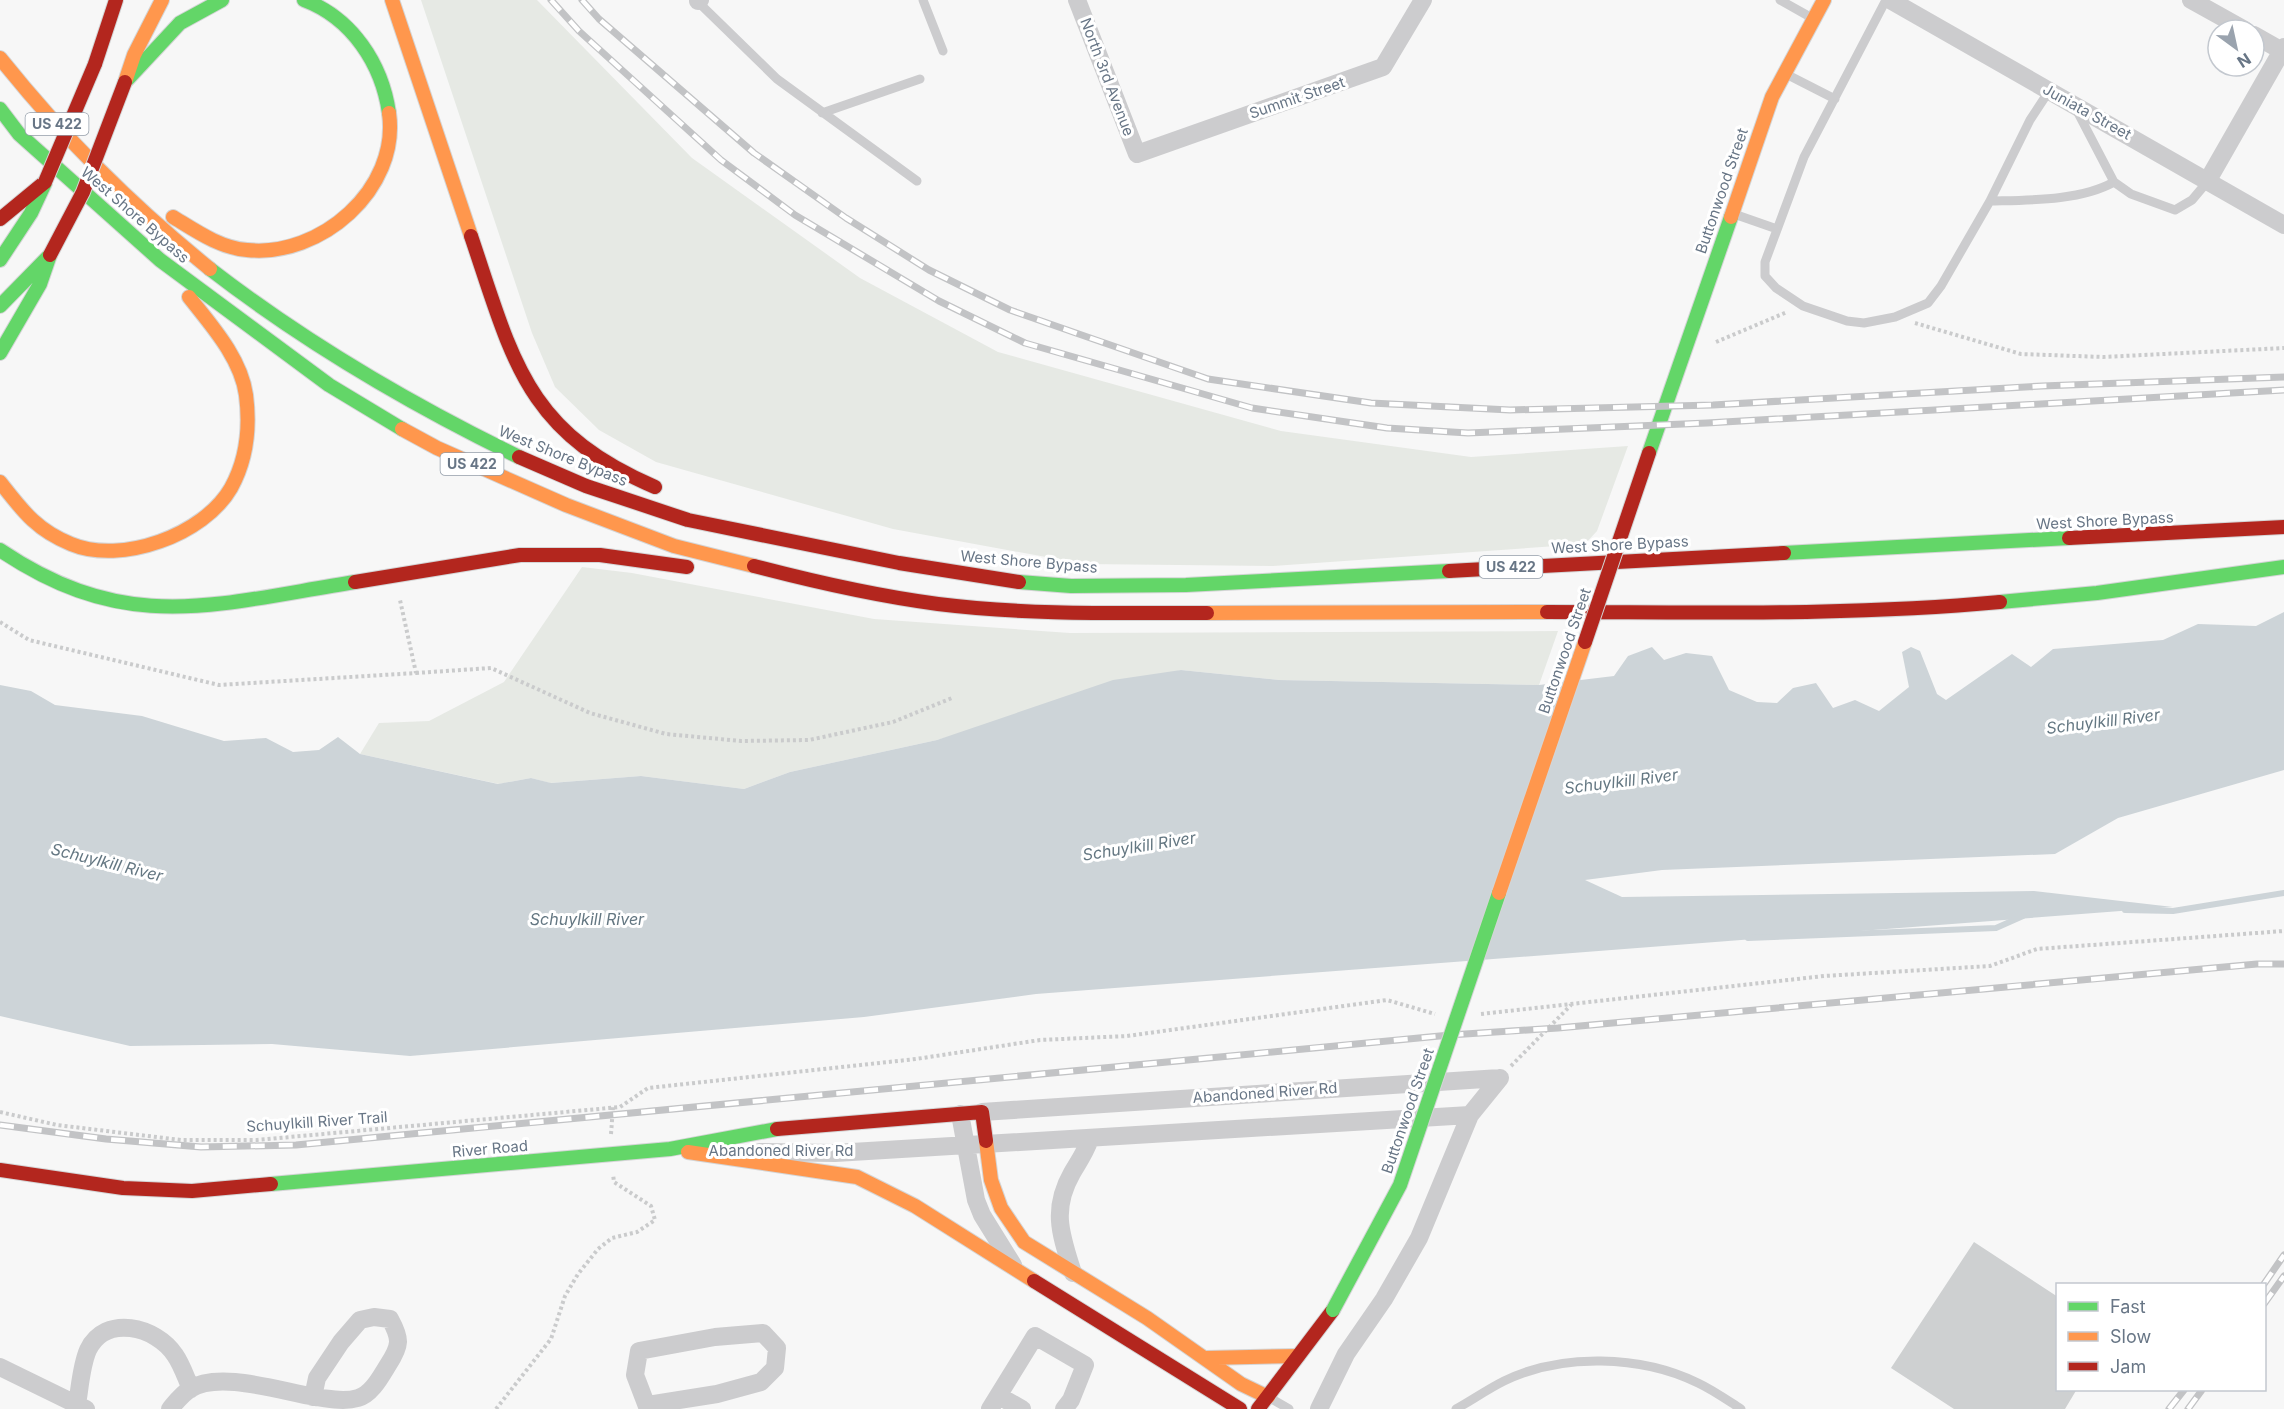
<svg xmlns="http://www.w3.org/2000/svg" width="2284" height="1409" font-family="Inter,sans-serif">
  <style>
    .green { fill: #e6e9e4 }
    .water { fill: #cdd4d8 }
    .lines { fill: none; stroke-linecap: round; stroke-linejoin: round }
    .stream { stroke: #cdd4d8; stroke-width: 6 }
    .building { fill: #ced0d1 }
    .fast-casing { stroke: #d4d5d6; stroke-width: 16 }
    .slow-casing { stroke: #d4d5d6; stroke-width: 16 }
    .jam-casing { stroke: #d4d5d6; stroke-width: 16 }
    .path { stroke: #cacbcc; stroke-width: 4; stroke-dasharray: 3 3; stroke-linecap: butt }
    .lane { stroke: #ccccce; stroke-width: 9 }
    .street { stroke: #ccccce; stroke-width: 18 }
    .fast { stroke: #63d668; stroke-width: 14 }
    .slow { stroke: #ff974d; stroke-width: 14 }
    .jam { stroke: #b3261e; stroke-width: 14 }
    .rail-casing { stroke: #c2c3c5; stroke-width: 7 }
    .rail { stroke: #fff; stroke-width: 4.5; stroke-dasharray: 14; stroke-linecap: butt }
    .fast-bridge-casing { stroke: #d4d5d6; stroke-width: 16; stroke-linecap: butt }
    .slow-bridge-casing { stroke: #d4d5d6; stroke-width: 16; stroke-linecap: butt }
    .jam-bridge-casing { stroke: #d4d5d6; stroke-width: 16; stroke-linecap: butt }
    .fast-bridge { stroke: #63d668; stroke-width: 14 }
    .slow-bridge { stroke: #ff974d; stroke-width: 14 }
    .jam-bridge { stroke: #b3261e; stroke-width: 14 }
    .labels { text-anchor: middle; stroke-width: 6; stroke-linejoin: round; paint-order: stroke }
    .shield { fill: #fff; stroke: #959faa; stroke-width: 1.5 }
    .shield-label { font-size: 14px; font-weight: bold; fill: #687686 }
    .street-label { font-size: 15px; fill: #687686; stroke: #fff }
    .water-label { font-size: 16px; font-style: italic; fill: #647782; stroke: #fff }
  </style>
  <rect width="100%" height="100%" fill="#f7f7f7"/>
  <!-- green -->
  <path class="green" d="M421,0H537L692,158L860,278L998,352L1281,431L1471,457L1628,446L1597,531L1585,544L1273,566L1084,564L893,529L656,462L599,430L555,387L532,333Z
    M582,567L632,573L874,619L1070,633L1558,631L1539,685L1279,680L1181,670L937,740L790,772L744,789L641,776L550,783L531,778L499,784L360,754L379,723L429,721L504,682Z"/>
  <!-- water -->
  <path class="water" d="M2284,612V770L2118,818L2055,854L1662,870L1585,880L1622,897L2034,891L2173,907L1036,994L864,1017L410,1056L272,1044L130,1046L0,1016V685L31,691L55,705L142,716L224,741L266,738L293,752L319,750L338,737L360,754L498,784L531,778L551,783L641,776L744,789L790,772L937,740L1113,680L1181,670L1279,680L1539,685L1614,676L1628,656L1652,647L1664,660L1686,653L1712,656L1729,690L1757,702L1777,703L1793,688L1816,683L1833,708L1855,700L1879,711L1909,687L1902,652L1911,647L1920,651L1937,694L1946,700L2012,654L2031,667L2053,649L2163,640L2198,624L2256,626Z"/>
  <g class="lines">
    <!-- stream -->
    <path class="stream" d="M2125,910L2173,911L2284,893
      M1748,938L1996,928L2023,916"/>
  </g>
  <!-- building -->
  <path class="building" d="M1974,1242L2058,1297V1389H2077L2065,1409H1954L1891,1368Z"/>
  <g class="lines">
    <!-- fast casing -->
    <g class="fast-casing">
      <path id="fast" d="M304,0C352,18 382,64 389,113
        M125,82L180,23L222,0
        M0,109L19,134L160,260L329,385L402,429
        M0,260L31,213L45,183
        M210,269C306,343 410,404 519,457
        M0,306L48,257
        M0,353L40,284L50,255
        M1649,453L1731,217
        M0,550C128,636 215,604 355,582
        M1784,553L2069,538
        M1019,582L1071,586L1186,585L1449,571
        M2000,602L2097,593L2284,567
        M271,1184L670,1149L777,1129"/>
    </g>
    <!-- slow casing -->
    <g class="slow-casing">
      <path id="slow" d="M392,0L471,236
        M0,58C65,139 129,203 210,269
        M126,79L134,55L162,0
        M173,217C196,231 220,248 247,250C320,258 400,189 389,113
        M1731,217L1772,97L1824,0
        M402,429L437,448L566,505L674,546L754,566
        M0,482C22,510 36,530 71,544C121,565 204,535 231,488C247,459 250,426 246,395C241,358 211,325 189,297
        M1207,613L1547,612
        M986,1141L991,1180L1001,1208L1024,1242L1147,1318L1241,1384L1268,1397
        M688,1152L857,1177L915,1206L1034,1281
        M1206,1358L1298,1356"/>
    </g>
    <!-- jam casing -->
    <g class="jam-casing">
      <path id="jam" d="M95,64L116,0
        M0,219L45,182
        M471,236C513,360 525,431 655,487
        M519,457L586,486L688,520L899,563L1019,582
        M2069,538L2284,527
        M754,566C815,582 876,596 938,604C1027,615 1118,613 1207,613
        M1449,571L1784,553
        M355,582L520,555H600L687,567
        M1547,612C1697,612 1850,616 2000,602
        M777,1129L982,1112L986,1141
        M0,1170L123,1188L192,1191L271,1184
        M1034,1281L1240,1409
        M1258,1409L1333,1310"/>
    </g>
    <!-- path -->
    <path class="path" d="M1915,323L2021,354L2103,357L2284,348
      M1716,342L1787,312
      M0,622L29,640L219,685L416,673L400,600
      M416,673L491,668L590,713L666,734L741,741L809,740L893,722L952,698
      M1481,1014L1824,976L1990,966L2037,949L2284,931
      M1511,1066L1571,1005
      M0,1112L57,1125L181,1140H257L620,1107L648,1088L916,1059L1040,1040L1127,1036L1387,1000L1435,1014
      M611,1134L613,1107
      M496,1409L551,1339L565,1296L578,1274L598,1249L612,1238L637,1232L655,1220L651,1206L614,1182L613,1174"/>
    <!-- lane -->
    <path class="lane" d="M696,0L777,79L917,181
      M923,0L943,51
      M1780,0L1812,18
      M1886,0L1804,157L1765,262V276L1776,288L1803,306L1847,321L1864,323L1895,317L1928,303L1941,286L1990,201L2030,120L2049,91
      M1786,74L1835,99
      M2077,111L2114,182L2131,194L2175,210L2192,200L2208,181
      M822,113L920,79
      M1990,201C2029,200 2080,201 2114,182
      M1734,214L1777,229
      M1270,1398L1289,1409
      M1456,1409C1472,1400 1488,1389 1504,1381C1561,1353 1641,1355 1698,1383C1713,1390 1727,1400 1741,1409"/>
    <!-- street -->
    <path class="street" d="M1077,0L1137,154L1383,67L1423,0
      M1890,0L2284,225
      M2191,0L2245,30
      M698,1L700,0
      M2254,35L2284,52
      M2208,180L2284,47
      M982,1112L1500,1078
      M960,1114L976,1200L982,1215L1013,1265
      M759,1152L835,1153L1470,1115
      M1073,1273C1061,1235 1051,1210 1072,1173C1079,1161 1085,1153 1090,1139
      M0,1367L86,1409
      M999,1396L1022,1409
      M77,1404C80,1388 81,1366 88,1350C105,1314 156,1326 175,1355C182,1365 186,1378 191,1389
      M648,1405L717,1394L761,1382L775,1368L777,1348L763,1333L715,1337L639,1351L635,1375L648,1409
      M170,1409C176,1402 182,1394 190,1389C219,1370 283,1392 316,1397C329,1399 345,1402 358,1398C372,1394 381,1376 388,1365C401,1345 401,1339 390,1319L374,1317L360,1320L341,1342L317,1378L313,1397
      M990,1409L1035,1336L1085,1365L1071,1400L1064,1409
      M1319,1409L1346,1354L1384,1299L1419,1238L1470,1115L1500,1078"/>
    <!-- fast -->
    <use href="#fast" class="fast"/>
    <!-- slow -->
    <use href="#slow" class="slow"/>
    <!-- jam -->
    <use href="#jam" class="jam"/>
    <!-- rail casing -->
    <g class="rail-casing">
      <path id="rail" d="M551,0L579,31L721,160L795,215L939,301L1025,343L1252,408L1387,428L1468,433L1707,423L2284,390
        M582,0L599,19L754,153L846,218L929,270L1010,310L1208,379L1371,403L1510,410L1713,405L2042,386L2284,377
        M0,1125L106,1139L201,1147L296,1145L1450,1035L1558,1028L2257,964H2284
        M2264,1284L2284,1255
        M2264,1304L2284,1276
        M2169,1409L2184,1390
        M2188,1409L2202,1390"/>
    </g>
    <!-- rail -->
    <use href="#rail" class="rail"/>
    <!-- fast-bridge casing -->
    <g class="fast-bridge-casing">
      <path id="fast-bridge" d="M1333,1310L1400,1185L1499,893"/>
    </g>
    <!-- slow-bridge casing -->
    <g class="slow-bridge-casing">
      <path id="slow-bridge" d="M1499,893L1585,642"/>
    </g>
    <!-- jam-bridge casing -->
    <g class="jam-bridge-casing">
      <path id="jam-bridge" d="M45,182L95,64
        M50,255L83,192L125,82
        M1585,642L1649,453"/>
    </g>
    <!-- fast-bridge -->
    <use href="#fast-bridge" class="fast-bridge"/>
    <!-- slow-bridge -->
    <use href="#slow-bridge" class="slow-bridge"/>
    <!-- jam-bridge -->
    <use href="#jam-bridge" class="jam-bridge"/>
  </g>
  <g class="labels">
    <!-- shield labels -->
    <g class="shield">
      <rect x="25.5" y="113" width="63" height="22" rx="4.5"/>
      <rect x="440.5" y="453" width="63" height="22" rx="4.5"/>
      <rect x="1479.5" y="556" width="63" height="22" rx="4.5"/>
    </g>
    <g class="shield-label">
      <text x="57" y="129">US 422</text>
      <text x="472" y="469">US 422</text>
      <text x="1511" y="572">US 422</text>
    </g>
    <!-- street labels -->
    <g class="street-label">
      <text transform="translate(1107 77) rotate(69)" y="5">North 3rd Avenue</text>
      <text transform="translate(1297 98) rotate(-19)" y="5">Summit Street</text>
      <text transform="translate(2087 112) rotate(29)" y="5">Juniata Street</text>
      <text transform="translate(1722 191) rotate(-71)" y="5">Buttonwood Street</text>
      <text transform="translate(135 215) rotate(41)" y="5">West Shore Bypass</text>
      <text transform="translate(563 456) rotate(22)" y="5">West Shore Bypass</text>
      <text transform="translate(2105 521) rotate(-3)" y="5">West Shore Bypass</text>
      <text transform="translate(1620 545) rotate(-3)" y="5">West Shore Bypass</text>
      <text transform="translate(1029 562) rotate(5)" y="5">West Shore Bypass</text>
      <text transform="translate(1565 651) rotate(-71)" y="5">Buttonwood Street</text>
      <text transform="translate(1265 1093) rotate(-4)" y="5">Abandoned River Rd</text>
      <text transform="translate(1408 1111) rotate(-71)" y="5">Buttonwood Street</text>
      <text transform="translate(317 1122) rotate(-4)" y="5">Schuylkill River Trail</text>
      <text transform="translate(490 1149) rotate(-5)" y="5">River Road</text>
      <text x="781" y="1156">Abandoned River Rd</text>
    </g>
    <!-- water labels -->
    <g class="water-label">
      <text transform="translate(2103 721) rotate(-7)" y="6">Schuylkill River</text>
      <text transform="translate(1621 781) rotate(-7)" y="6">Schuylkill River</text>
      <text transform="translate(1139 846) rotate(-9)" y="6">Schuylkill River</text>
      <text transform="translate(107 862) rotate(14)" y="6">Schuylkill River</text>
      <text x="587" y="925">Schuylkill River</text>
    </g>
  </g>
  <!-- legend -->
  <rect x="2056" y="1283" width="210" height="108" fill="#ffffff" stroke="#c3c8cf" stroke-width="1.5"/>
  <rect x="2068" y="1302" width="30" height="9" fill="#63d668" stroke="#c3c8cf" stroke-width="1.5"/>
  <text x="2110" y="1313" font-size="18" fill="#687686">Fast</text>
  <rect x="2068" y="1332" width="30" height="9" fill="#ff974d" stroke="#c3c8cf" stroke-width="1.5"/>
  <text x="2110" y="1343" font-size="18" fill="#687686">Slow</text>
  <rect x="2068" y="1362" width="30" height="9" fill="#b3261e" stroke="#c3c8cf" stroke-width="1.5"/>
  <text x="2110" y="1373" font-size="18" fill="#687686">Jam</text>
  <!-- north arrow -->
  <g transform="translate(2236 48) rotate(147)"><circle r="28" fill="#ffffff" stroke="#c3c8cf" stroke-width="1.5"/>
  <path d="M0-4.5L10 22L0 15L-10 22Z" fill="#9aa3ae"/>
  <text y="-9" font-size="16" font-weight="bold" text-anchor="middle" fill="#687686">N</text>
  </g>
</svg>
